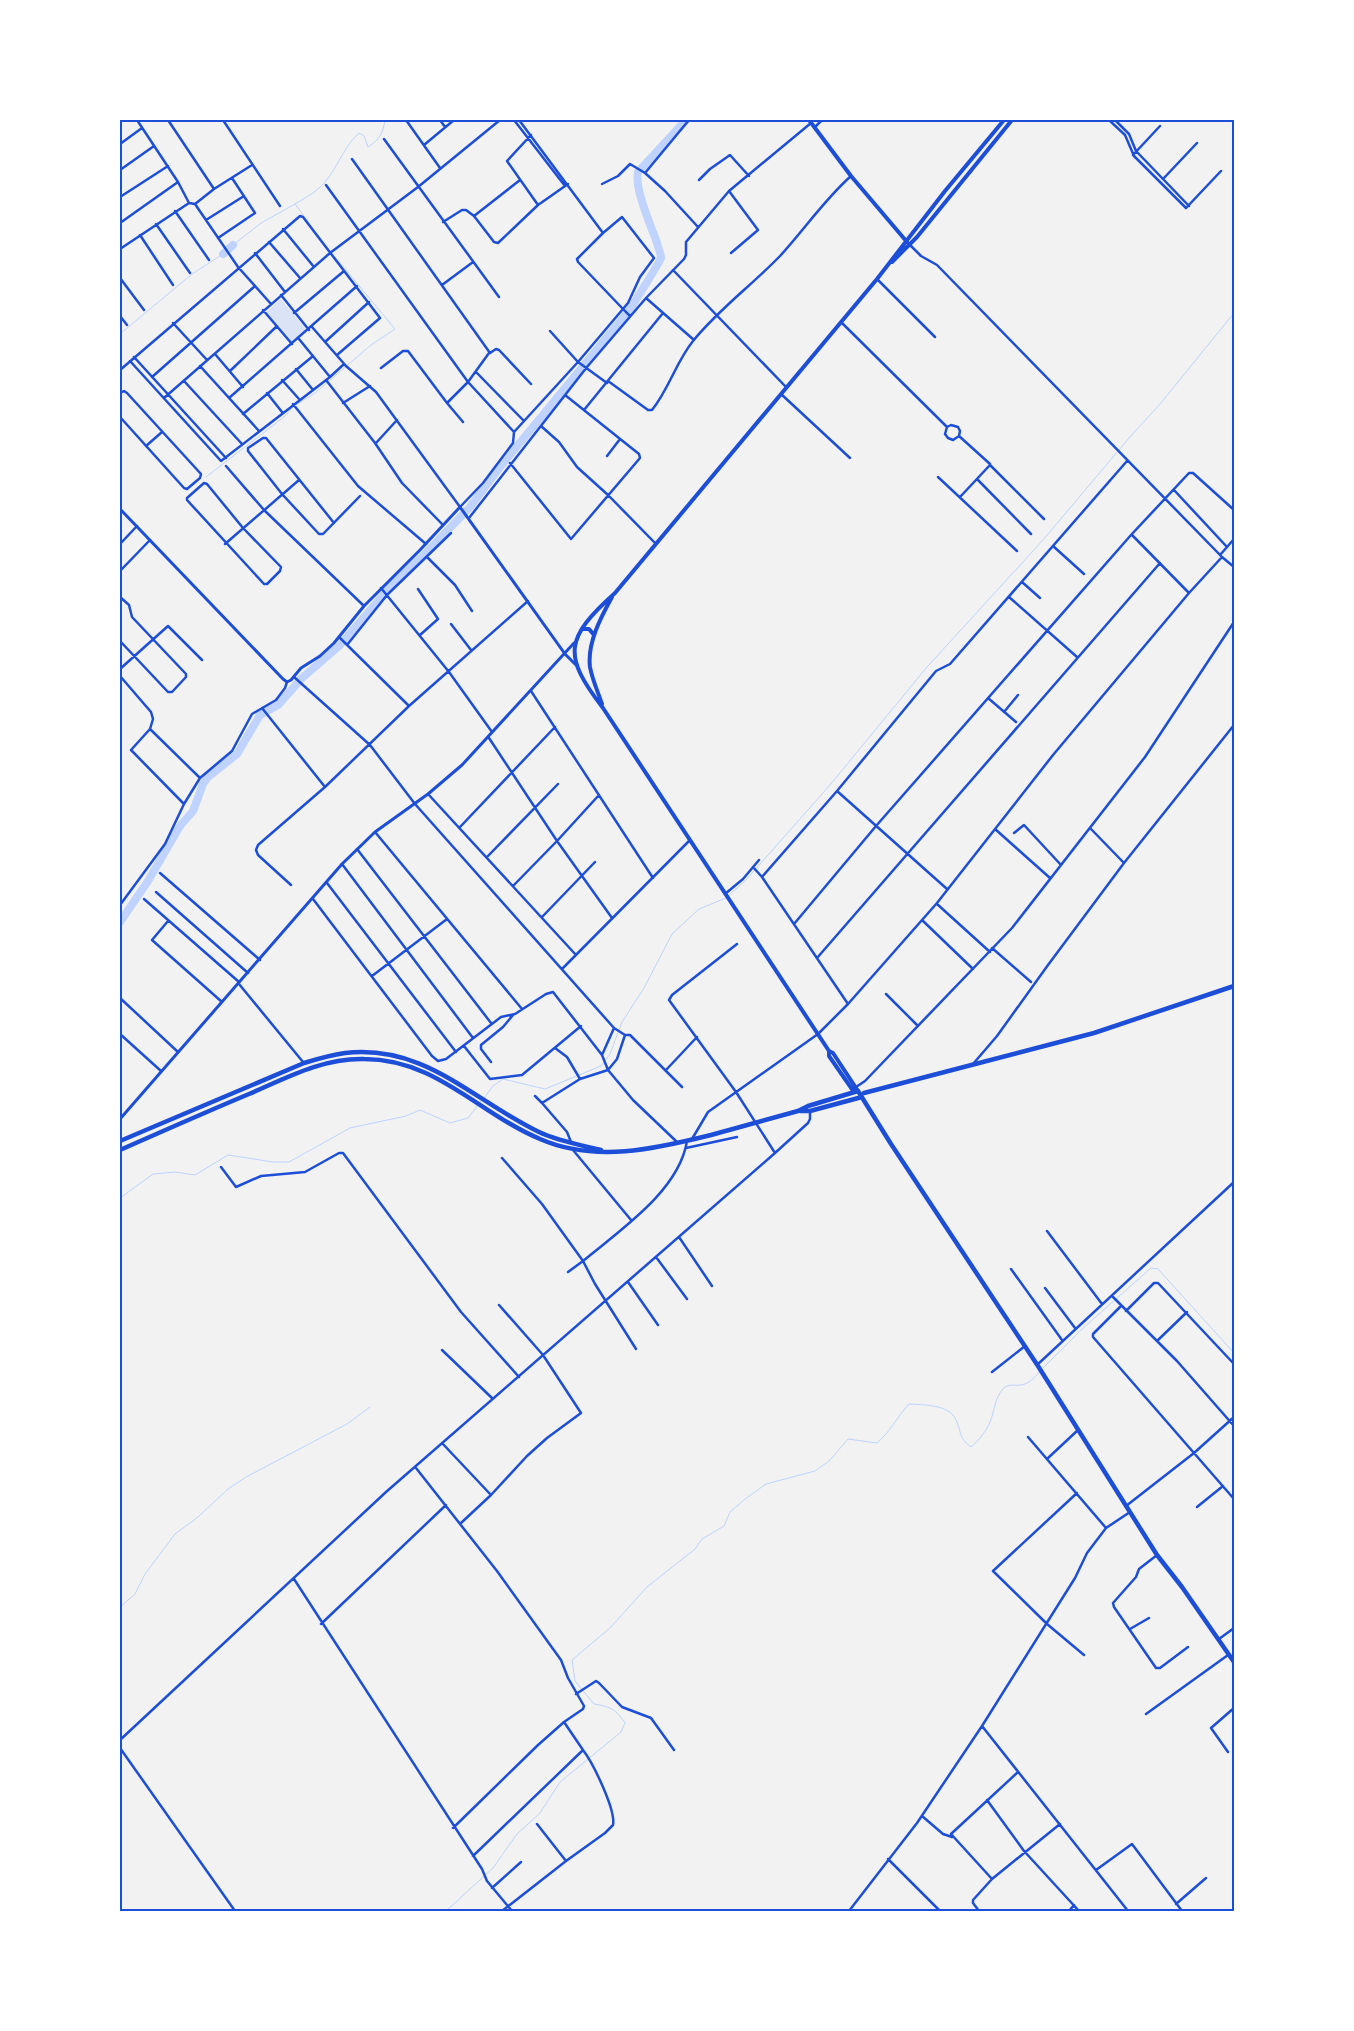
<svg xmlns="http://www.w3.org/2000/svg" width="1354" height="2031" font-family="'Source Serif 4',serif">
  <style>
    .green { fill: #dbe4f7 }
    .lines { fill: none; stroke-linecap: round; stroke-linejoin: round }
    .stream { stroke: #bfd3fe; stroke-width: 1 }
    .river { stroke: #bfd3fe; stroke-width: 8 }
    .minor { stroke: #1d4ed8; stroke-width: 2.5 }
    .tertiary { stroke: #1d4ed8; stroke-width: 3 }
    .secondary { stroke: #1d4ed8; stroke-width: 4 }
    .trunk { stroke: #1d4ed8; stroke-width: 4.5 }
    .neatline { fill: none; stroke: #1d4ed8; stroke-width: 2 }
  </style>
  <rect width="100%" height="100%" fill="#f2f2f2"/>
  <!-- green -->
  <path class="green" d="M281,299L306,329L291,342L266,312Z"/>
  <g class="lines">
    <!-- stream -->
    <path class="stream" d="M309,223L295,204C303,199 311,195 318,189C336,174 342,148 359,133L364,136L368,147C379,140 383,134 385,120
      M233,245L261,223L295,204
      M120,334L192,274L223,254
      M296,405L315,393L371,345L395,329L336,258
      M206,477L284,417L293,407
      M729,895L745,881L830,785L927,667L1043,540L1129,438L1160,404L1234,313
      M484,1098L493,1086L503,1079L545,1089L601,1066L610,1054L622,1022L644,988L672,934L699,909L726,898
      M120,1198L153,1174L175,1172L195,1175L228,1155L273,1162H289L350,1128L406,1116L420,1110L450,1123L468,1118L481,1101
      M1043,1368L1082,1329L1151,1268L1158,1269L1234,1353
      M120,1607L135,1594L145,1574L175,1534L198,1517L228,1489L246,1477L347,1424L370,1407
      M446,1911L493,1868L517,1834L540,1813L560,1782L621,1732L625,1723C615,1709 612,1707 594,1704L575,1681L572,1660L610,1628L647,1587L695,1549L702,1539L724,1526L730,1512L745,1499L766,1484L815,1471L829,1461L848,1439L877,1443C890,1432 897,1417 909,1404C923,1405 949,1404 956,1420C962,1433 958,1437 971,1447C979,1440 985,1433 990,1422C995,1410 994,1399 1003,1389C1008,1383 1014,1386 1021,1385C1029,1384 1035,1377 1040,1371"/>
    <!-- river -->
    <path class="river" d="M223,254L233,245
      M120,922L148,881L180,826L193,811L203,784L208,777L237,754L260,715L278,705L302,678L339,646L391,586L424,555L470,507L500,467L631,308C636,299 660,262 661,258C661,253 658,248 657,243C651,226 634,188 638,172L686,120"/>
    <!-- minor -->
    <path class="minor" d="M137,120L178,182L189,203L195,204L238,267L271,304
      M168,120L214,189
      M223,120L280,206
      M406,120L440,168
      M440,120L445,127
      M514,120L565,186
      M519,120L603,233
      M1109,120L1125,135L1134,156L1186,208L1221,171
      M1115,120L1129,134L1136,151L1189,206
      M815,127L822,120
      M531,135L507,161L538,205
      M384,139L499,297
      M120,144L142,128
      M424,145L454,120
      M1133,155L1160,126
      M352,159L490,353
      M120,170L154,146
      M645,173L665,191L698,227
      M1163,179L1197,143
      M699,180L710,169L730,155L749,176
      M602,184L618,176L630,164L645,173L689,120
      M326,185L468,382L514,432
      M729,191L758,230L731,253
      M120,197L168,166
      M195,204L214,189L252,165
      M175,211L209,260
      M474,216L520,180
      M206,220L244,196
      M443,222L462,210H466L474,216L494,242L498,243L538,205L568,184
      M120,223L178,182
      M156,224L190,273
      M283,229L314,267
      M140,235L173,285
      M218,238L255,213L232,178
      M269,242L300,278
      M910,245L921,256L937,265L1222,557L1234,567
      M120,249L189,203
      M255,253L285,292
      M673,270L786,387
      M120,278L144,310
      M877,279L935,337
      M442,285L473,262
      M281,295L309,330
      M646,298L694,340
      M263,310L292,344
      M294,313L344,271
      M120,316L127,325
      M841,322L947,427
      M173,323L207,360
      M312,327L346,366L376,392L460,507L483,483L513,443L514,432L578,362L607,383
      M550,331L578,362L628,303L640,277L654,258L622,217L603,233L577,259L578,262L623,309L630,316
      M299,339L330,377
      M325,342L369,302
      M490,353L496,349L499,350L531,384
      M215,354L243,387
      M134,357L226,458
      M130,361L221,461L330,377L344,364
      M200,366L259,431
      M381,368L403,351H408L447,403L468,382L489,353
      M296,369L313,390
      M120,370L300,216L303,217L380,318L337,355
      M230,371L277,326
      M476,372L524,421
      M152,377L255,286
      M282,380L299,399
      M326,380L375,443L402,483L443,525
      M184,381L242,444
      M608,381L648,410H652C669,389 676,362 693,341C718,310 752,285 780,256C804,230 824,200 851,176
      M120,393L124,391L127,393L201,474L200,478L187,489L184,488L120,417
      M267,393L282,412
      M781,394L850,458
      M164,398L330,253L418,187L500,120
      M229,398L357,286
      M343,403L370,386
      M447,403L463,422
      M293,404L358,486L426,544
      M584,410L663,313
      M243,414L313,356
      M541,426L559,442L577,467L608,495L656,544
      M947,427L951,425L958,427L960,431L959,436L990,464
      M947,427L945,434L948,438L953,440L959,436
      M376,443L397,420
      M146,446L162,432
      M607,456L620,439
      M510,463L571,539L640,458L639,454L565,395
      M226,466L264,510L364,606
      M938,477L1017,551
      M977,479L1031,534
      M204,483L207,484L243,528L281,567L280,571L267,584H264L187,500V498Z
      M1174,490L1227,547
      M960,497L990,465L1044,519
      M469,518L587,367L646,298L684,259L686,255V242L729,191L811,123
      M334,523L266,438H263L248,448V451L282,494L319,534H323L360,496
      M1132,535L1189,593
      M120,544L137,526
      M225,544L299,480
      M1053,546L1084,574
      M1220,555L1234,539
      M427,557L455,585L472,611
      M120,571L150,540
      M1022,582L1040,598
      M381,588L449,672L492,732
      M418,589L438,619L420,635
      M120,597L129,605L132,617L186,674V677L172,692H168L120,641
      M1009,597L1077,657
      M451,624L471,650
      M339,637L409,706
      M347,645L387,595L451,533
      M120,669L168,626L202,660
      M120,676L151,712L153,719L150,729L200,778
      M294,677L370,745L415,804L614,1028L625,1035L617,1059L608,1070L580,1079L542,1103L567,1132L571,1142
      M531,691L653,878
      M988,698L1016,722
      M262,708L325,787L409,706L528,601
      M1004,712L1018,695
      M150,729L131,750L183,803
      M489,738L557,841L612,918
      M837,791L947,889
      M428,794L576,955
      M460,827L555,727
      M1090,828L1124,863
      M995,829L1050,878
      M375,832L522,1009
      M1014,833L1024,825L1061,865
      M357,849L491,1023
      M487,857L558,784
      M342,864L473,1038
      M753,867L762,877
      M160,873L260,960
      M327,883L456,1052
      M291,885L258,855L256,850L258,845L325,787
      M513,886L557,841L599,795
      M156,892L248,973
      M725,894L743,879L759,860
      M144,899L239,982
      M313,899L432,1056L438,1061L446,1059L501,1017L515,1014L546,994L553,992L602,1055L608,1070L633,1100L677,1142
      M937,904L990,952
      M120,905L165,844L184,804L200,778L232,751L252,714L276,700L285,688L287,682
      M542,917L595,862
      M922,920L973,969
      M168,921L152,940L222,1002
      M794,924L876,826L1131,535L1189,473H1193L1234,510
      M737,944L672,995L669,1000L736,1092L775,1153
      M992,948L1031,982
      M817,958L1160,563
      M562,969L689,841
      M372,976L447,919
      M239,984L303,1062
      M886,994L918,1026
      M120,998L178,1052
      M848,1004L762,877L837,791L936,671L950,664L1127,461
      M120,1034L161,1071
      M625,1035H630L682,1087
      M464,1046L490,1079L522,1075L581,1026
      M555,1048L567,1057L580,1079
      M602,1055L614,1028
      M491,1062L481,1049V1045L503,1027L513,1015
      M973,1064L997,1036L1048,965L1124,863L1234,725
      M666,1070L697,1037
      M856,1087L865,1081L1012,928L1145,757L1234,622
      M535,1096L542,1103
      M692,1139L708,1112L818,1034L848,1004L937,903L1053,755L1189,593L1222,557
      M686,1148L737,1137
      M573,1150L631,1220
      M502,1158L542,1204L583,1261L568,1272
      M221,1167L236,1187L261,1176L305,1172L339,1153H343L461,1312L519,1377
      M1047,1231L1102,1304
      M679,1237L712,1286
      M656,1257L687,1299
      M1011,1269L1062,1340
      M628,1282L658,1325
      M1045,1288L1075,1328
      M1112,1296L1177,1361L1234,1426
      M1121,1306L1093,1334V1337L1234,1499
      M1126,1311L1154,1283H1158L1234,1364
      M1157,1341L1187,1312
      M636,1349L595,1284L583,1261C620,1230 679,1191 687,1141
      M442,1350L493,1399
      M1037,1365L1234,1182
      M992,1372L1025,1346
      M1028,1437L1106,1528
      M442,1443L491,1495
      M1048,1458L1078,1430
      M416,1468L497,1571L561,1660L568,1678L584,1706L583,1709L564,1722L583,1750L473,1856
      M1077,1493L993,1571L1047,1624L1084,1655
      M1126,1506L1194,1453L1234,1417
      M1197,1507L1223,1486
      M461,1523L491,1495L527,1456L547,1438L581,1413L543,1355L499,1305
      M1157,1555L1139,1569L1136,1577L1113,1603L1114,1607L1156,1668H1160L1188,1647
      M294,1579L482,1869L487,1881L512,1911
      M321,1624L446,1505
      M1130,1629L1149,1618
      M1219,1639L1234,1628
      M576,1694L596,1681L599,1683L622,1707L651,1718L674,1750
      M1146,1714L1228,1655
      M982,1726L1128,1911
      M120,1740L386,1492L775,1153L808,1123L810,1119V1112
      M120,1748L235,1911
      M1228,1752L1211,1728L1234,1708
      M987,1800L1024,1851L1079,1911
      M922,1816L943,1834L952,1837
      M537,1824L566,1861
      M453,1828L538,1745L564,1722
      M888,1859L940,1911
      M1096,1870L1132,1844L1182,1911
      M992,1879L951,1834L1018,1772
      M492,1888L521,1862
      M1176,1904L1206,1878
      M502,1911L566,1861L605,1833L613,1825C616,1810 593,1763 583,1750
      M849,1911L917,1823L982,1726L1075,1578L1087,1553L1106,1528L1130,1512
      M979,1911L973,1903V1900L992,1879L1060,1824
      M1069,1911L1074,1905"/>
    <!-- tertiary -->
    <path class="tertiary" d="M120,509L283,679L287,682L291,680L301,668L320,656L334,643L364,606L420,550L460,507L565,654L576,665
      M120,1119L342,864L375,832L428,794L462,765L574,643"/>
    <!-- secondary -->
    <path class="secondary" d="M809,120L851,176L907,242
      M892,262L917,237L1012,120
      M582,629H589L594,635
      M602,704C598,692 592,679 590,667C587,643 601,617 612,597
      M829,1051L833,1053L858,1091
      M854,1092L829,1056V1051L603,708C562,655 565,638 615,593L877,279L945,191L1004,120"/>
    <!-- trunk -->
    <path class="trunk" d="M858,1091L891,1144L1038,1366L1157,1555L1182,1587L1234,1662
      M864,1093L1094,1033L1234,986
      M800,1111H810L862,1097
      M120,1141L304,1063C317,1059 331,1055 345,1053C425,1044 472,1100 539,1132C558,1141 580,1145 601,1150
      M120,1150C163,1131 206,1112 249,1094C286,1078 322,1058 364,1059C436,1059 478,1113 540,1139C595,1163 655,1149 711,1135C740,1127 769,1119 798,1111L808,1106L858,1091"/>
  </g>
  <!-- border -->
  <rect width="1354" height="2031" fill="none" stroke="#ffffff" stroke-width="242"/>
  <rect x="121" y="121" width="1112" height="1789" class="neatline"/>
</svg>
